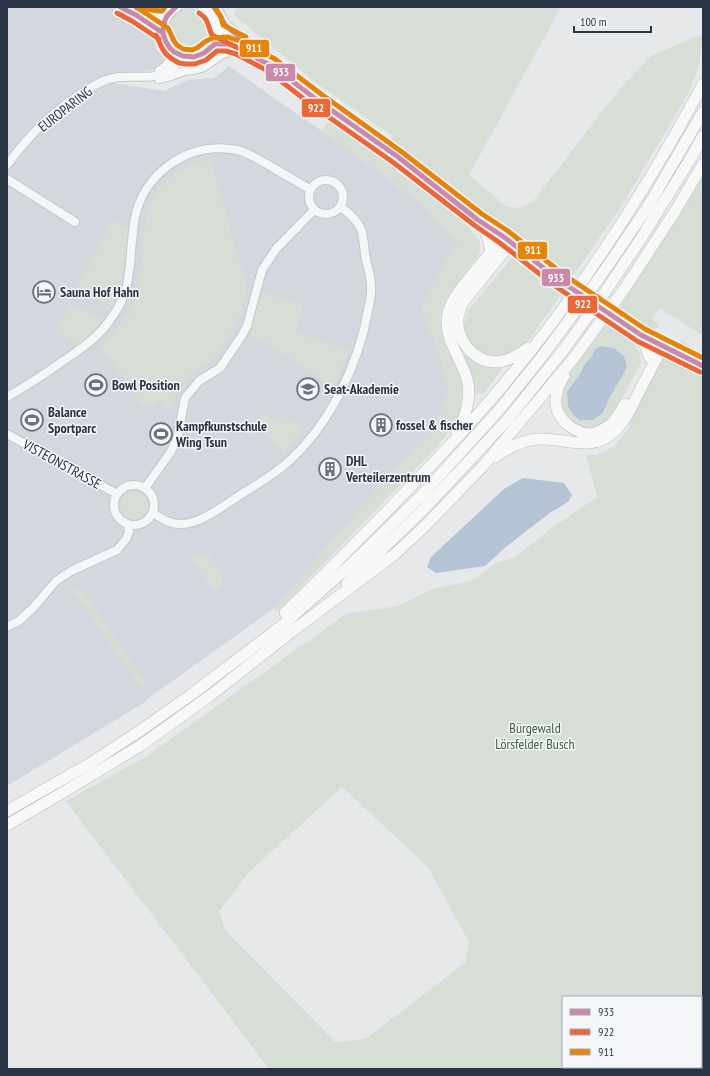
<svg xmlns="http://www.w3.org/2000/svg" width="710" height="1076" font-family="'PT Sans Narrow',sans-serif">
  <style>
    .built { fill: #d4d7dd }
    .green { fill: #d6ded6; fill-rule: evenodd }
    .water { fill: #b4c4d5 }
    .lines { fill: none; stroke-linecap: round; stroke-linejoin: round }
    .minor-casing { stroke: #c4c6c8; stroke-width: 10 }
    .major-casing { stroke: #c2c5c8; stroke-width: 12 }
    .highway-casing { stroke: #b8bbbf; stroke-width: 12 }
    .minor { stroke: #f5f6f7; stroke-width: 8 }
    .major { stroke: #f8f8f8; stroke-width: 10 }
    .highway { stroke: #f8f8f8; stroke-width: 11 }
    .major-bridge-casing { stroke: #c2c5c8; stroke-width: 12; stroke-linecap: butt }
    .major-bridge { stroke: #f8f8f8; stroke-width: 10 }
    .bus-1-casing { stroke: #f4f6f9; stroke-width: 8 }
    .bus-2-casing { stroke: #f4f6f9; stroke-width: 8 }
    .bus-3-casing { stroke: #f4f6f9; stroke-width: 8 }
    .bus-1 { stroke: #ca89ab; stroke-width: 5 }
    .bus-2 { stroke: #ec6738; stroke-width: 5 }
    .bus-3 { stroke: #e68309; stroke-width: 5 }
    .labels { text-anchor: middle; stroke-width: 3; stroke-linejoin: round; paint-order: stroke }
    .street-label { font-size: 14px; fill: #2b3445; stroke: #f4f6f9 }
    .poi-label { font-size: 14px; font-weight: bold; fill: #2b3445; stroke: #f4f6f9; text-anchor: start }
    .park-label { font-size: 14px; fill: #3f6138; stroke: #f4f6f9 }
    .line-badge { stroke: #f4f6f9; stroke-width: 1.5 }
    .badge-label { font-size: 11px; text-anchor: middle; font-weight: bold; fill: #fff }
  </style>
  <rect width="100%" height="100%" fill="#e6e8ea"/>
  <!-- built -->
  <path class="built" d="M7,7H159L154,12L151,31L157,50L165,59L168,61L163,67L153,70L131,73L114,74L104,77L59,104L36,123L43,126L68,105L91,91L112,83L164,91L188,80L207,78L211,79L217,76L229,66L271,96L322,131L421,203L458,242L438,275L422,307L443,364V372L449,391L440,415L425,435L273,609L150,697L145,702L7,786Z"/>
  <!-- green -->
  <path class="green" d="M238,7H561L469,175L507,207L521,208L534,200L618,91L652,55L703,34L699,66L687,96L622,205L573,276L566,274L390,143L393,136L315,82L233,14Z
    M168 30a22 22 0 1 1 44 0a22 22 0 1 1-44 0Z
    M330,119L463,219L480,242V253L444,302L440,319L444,337L454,360L463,386L459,418L436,448L277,612L273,609L425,435L440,415L449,391L443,372V364L422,307L438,275L458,242L421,203L322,131Z
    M211,159L247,288L238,324L215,359L196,371L179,386L172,406L168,410L162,406L161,401H156L153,406H143L101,347L131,310L140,279L144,231L148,209L159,186L176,171L194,162Z
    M703,177V336L660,308L652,319L659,325L655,331L619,308Z
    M112,220L129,228C128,244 128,262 124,278C122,288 117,298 113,307L77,287Z
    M512,258L561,294L525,346L510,355L493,357L483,355L474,349L467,338L463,325L469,309Z
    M260,290L303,305L296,333L350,350L334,386L248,332Z
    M70,304L104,320L80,345L55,333Z
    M606,325C619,330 634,340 640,354C641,356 641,360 641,363L613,415L604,424L595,428L580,427L571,422L565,415L560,403L561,391L568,375L581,357ZM595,349L610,397L603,413L580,374L586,362L591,358Z
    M682,340L703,355V360L678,347Z
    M465,353L473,361L487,365H505L484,393L473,394L462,357Z
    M664,357L703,376V1069H269L66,801L147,756L346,614L398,606L432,589L471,581L496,563L514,558L549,530L597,497L586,455H597L615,446L628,429L643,393ZM342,787L428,867L469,942L465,963L365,1039L335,1042L225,930L219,911L248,873ZM563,997H701V1067H563Z
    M262,412L273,421L284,416L305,428L284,452L254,423Z
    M120 506a14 14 0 1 1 28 0a14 14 0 1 1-28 0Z
    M207,553L223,572L221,587L215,592L190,559L198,554Z
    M80,587L147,684L141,688L73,591Z
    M40,591L41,596L22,616L7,624V620C21,613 30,603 40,591Z"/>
  <!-- water -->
  <path class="water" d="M601,346L614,348L624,356L627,367L610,397L603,413L593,420H580L573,415L568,406L567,392L580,374L586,362L591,358L595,349Z
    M523,478L564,483L572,495L568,502L551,512L507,546L485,566L436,573L427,567L431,557L504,489Z"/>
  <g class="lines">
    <!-- minor casing -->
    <g class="minor-casing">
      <path id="minor" d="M120,7C134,14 150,19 166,18
        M136,15L141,19L163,33
        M159,71C167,66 171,61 173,52
        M159,79L171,76L185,71L194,70L204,67L221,55L230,52H236L263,63
        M7,165C29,135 55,109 87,90C94,86 101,81 109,79C128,73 150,82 169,71C175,67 180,62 185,57
        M7,179L75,222
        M309 197a17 17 0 1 1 34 0a17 17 0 1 1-34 0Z
        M7,397C26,386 45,374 63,361C81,349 100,336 112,317C117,310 122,301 125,293C132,269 130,243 135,218C143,175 186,143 230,149C245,150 259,160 272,167C285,175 298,182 311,190
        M7,434L117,494
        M114 505a20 20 0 1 1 40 0a20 20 0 1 1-40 0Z
        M145,488L170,453L177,440L185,398L199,381L220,368L241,337L247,326L262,270L276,249L314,210
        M153,513C158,516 163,520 169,522C191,531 219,509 237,497C254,486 272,476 287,463C329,426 359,364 368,310C370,302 372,294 371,286C371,277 368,268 366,259C364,251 364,237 361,229C357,220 349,213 341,207
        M7,627L19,621L34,607L56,581L71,571L117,550L126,539L129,532L128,525"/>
    </g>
    <!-- major casing -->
    <g class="major-casing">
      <path id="major" d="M176,7C169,11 164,18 163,27C159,63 213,69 216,33C218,22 212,13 203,7
        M215,7L226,26L240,37
        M217,30C223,34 230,36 237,39C249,46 262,55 271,65L317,100L398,157L478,220L504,237L570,287
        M212,45C225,42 236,46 247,52
        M612,315L641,335L703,366"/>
    </g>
    <!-- highway casing -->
    <g class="highway-casing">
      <path id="highway" d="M478,220L488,237L491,252
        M511,243L464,301C461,306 459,312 458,318C456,339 473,361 494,362C508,362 518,355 528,348
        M641,335L650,358
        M564,376C559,384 555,395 556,405C558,421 576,434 592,434C597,433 604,429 609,426C616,421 620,412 625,404
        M457,433C465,417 471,401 468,383C463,358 440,337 449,310C454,295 466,283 476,270C485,259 494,248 504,237
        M495,457C508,448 523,439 540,439C564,438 593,452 613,433C624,423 630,410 636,398C645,380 654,363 663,346
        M347,583L423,510L508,419L565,348L599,301L640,240L691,158L703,136
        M285,613C342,557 398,501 452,443C459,435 466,428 473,420C563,319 639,204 703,84
        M7,811L89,764L141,730L192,694L284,624L348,567L421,496L499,410L540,359L572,316L609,264L647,208L703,112
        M7,825L62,793L140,746L211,695L291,632L395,554L425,526L483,466L573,359L625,288L674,213L703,164"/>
    </g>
    <!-- minor -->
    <use href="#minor" class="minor"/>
    <!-- major -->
    <use href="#major" class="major"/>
    <!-- highway -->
    <use href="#highway" class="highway"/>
    <!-- major-bridge casing -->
    <g class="major-bridge-casing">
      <path id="major-bridge" d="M570,287L612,315"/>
    </g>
    <!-- major-bridge -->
    <use href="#major-bridge" class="major-bridge"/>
    <!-- bus-1 casing -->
    <g class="bus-1-casing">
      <path id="bus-1" d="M120,7L136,15L163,33
        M176,7L167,16L165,20L163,29V34L166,42L170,48L174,52L183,56L194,57L204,53L215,44H228L240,48L260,60L271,65L317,100L398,157L478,220L504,237L559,280L641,335L703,366
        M215,7L226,26L241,38L252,49"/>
    </g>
    <!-- bus-2 casing -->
    <g class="bus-2-casing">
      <path id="bus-2" d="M117,13L132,21L159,39
        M199,13C210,20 207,26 212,35L240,49
        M156,35L162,48L166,54L172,59L179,63L186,64H195L206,60L217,51H226L236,54L268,71L313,106L394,163L474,225L500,243L555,286L637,341L700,372"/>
    </g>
    <!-- bus-3 casing -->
    <g class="bus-3-casing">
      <path id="bus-3" d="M136,7L168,28L174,41L177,45L183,49L192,50L197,48L206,41L213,38L228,37L242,42L275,59L321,94L402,152L482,214L508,231L563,274L645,329L703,358
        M214,7L221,17L223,25L246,37
        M137,8C146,8 153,11 162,11L165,7"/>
    </g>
    <!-- bus-1 -->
    <use href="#bus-1" class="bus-1"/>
    <!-- bus-2 -->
    <use href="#bus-2" class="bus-2"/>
    <!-- bus-3 -->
    <use href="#bus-3" class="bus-3"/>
  </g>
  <!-- icons -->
  <defs>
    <g id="hotel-ring" transform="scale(1.15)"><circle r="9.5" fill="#f4f6f9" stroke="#6c737f" stroke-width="1.5"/><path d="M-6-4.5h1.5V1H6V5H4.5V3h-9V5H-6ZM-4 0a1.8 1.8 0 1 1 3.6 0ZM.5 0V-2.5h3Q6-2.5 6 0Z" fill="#6c737f"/></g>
    <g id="stadium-ring" transform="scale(1.15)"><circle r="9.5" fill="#f4f6f9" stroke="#6c737f" stroke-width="1.5"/><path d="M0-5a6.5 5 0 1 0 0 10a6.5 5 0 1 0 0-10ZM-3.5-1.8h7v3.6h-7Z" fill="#6c737f"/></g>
    <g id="school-ring" transform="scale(1.15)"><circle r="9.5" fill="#f4f6f9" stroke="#6c737f" stroke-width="1.5"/><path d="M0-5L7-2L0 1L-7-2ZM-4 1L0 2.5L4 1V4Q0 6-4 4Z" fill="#6c737f"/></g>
    <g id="building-ring" transform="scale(1.15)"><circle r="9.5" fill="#f4f6f9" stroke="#6c737f" stroke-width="1.5"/><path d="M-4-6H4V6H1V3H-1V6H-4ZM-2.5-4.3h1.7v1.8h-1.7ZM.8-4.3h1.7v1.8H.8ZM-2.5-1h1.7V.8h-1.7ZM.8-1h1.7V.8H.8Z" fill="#6c737f"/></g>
  </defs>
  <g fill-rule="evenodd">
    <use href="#hotel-ring" x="44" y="292"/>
    <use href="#stadium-ring" x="96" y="385"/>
    <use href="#school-ring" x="308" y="389"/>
    <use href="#stadium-ring" x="32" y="420"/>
    <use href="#building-ring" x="381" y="425"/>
    <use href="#stadium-ring" x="161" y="434"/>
    <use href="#building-ring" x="330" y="469"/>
  </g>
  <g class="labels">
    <!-- street labels -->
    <g class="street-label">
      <text transform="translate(65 109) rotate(-38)" y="5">EUROPARING</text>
      <text transform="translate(62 464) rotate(29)" y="5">VISTEONSTRASSE</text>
    </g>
    <!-- poi labels -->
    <g class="poi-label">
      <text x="60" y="297">Sauna Hof Hahn</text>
      <text x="112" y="390">Bowl Position</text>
      <text x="324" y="394">Seat-Akademie</text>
      <text x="48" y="417">Balance<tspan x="48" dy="16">Sportparc</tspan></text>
      <text x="396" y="430">fossel &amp; fischer</text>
      <text x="176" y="431">Kampfkunstschule<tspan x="176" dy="16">Wing Tsun</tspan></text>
      <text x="346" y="466">DHL<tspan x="346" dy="16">Verteilerzentrum</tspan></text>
    </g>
    <!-- park labels -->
    <g class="park-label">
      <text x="535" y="733">Bürgewald<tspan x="535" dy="16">Lörsfelder Busch</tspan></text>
    </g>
  </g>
  <g class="line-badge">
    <rect x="239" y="39" width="31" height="19" rx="4" fill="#e68309"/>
    <rect x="265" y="63" width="31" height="19" rx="4" fill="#ca89ab"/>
    <rect x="301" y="98" width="30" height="20" rx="4" fill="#ec6738"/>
    <rect x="517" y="241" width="31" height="19" rx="4" fill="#e68309"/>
    <rect x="541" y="268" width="30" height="19" rx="4" fill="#ca89ab"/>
    <rect x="567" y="295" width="31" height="19" rx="4" fill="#ec6738"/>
  </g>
  <g class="badge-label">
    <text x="254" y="52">911</text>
    <text x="281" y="76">933</text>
    <text x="316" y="112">922</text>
    <text x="533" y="254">911</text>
    <text x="556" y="282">933</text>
    <text x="583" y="308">922</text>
  </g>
  <!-- border -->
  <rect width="710" height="1076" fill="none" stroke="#2b3445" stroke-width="16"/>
  <!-- legend -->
  <rect x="562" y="996" width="140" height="72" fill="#f4f6f9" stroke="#a4a8b1"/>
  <rect x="570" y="1009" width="20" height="6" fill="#ca89ab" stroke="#a4a8b1"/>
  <text x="598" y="1016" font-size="12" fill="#2b3445">933</text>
  <rect x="570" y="1029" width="20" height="6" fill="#ec6738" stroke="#a4a8b1"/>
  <text x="598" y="1036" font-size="12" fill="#2b3445">922</text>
  <rect x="570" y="1049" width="20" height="6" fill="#e68309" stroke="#a4a8b1"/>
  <text x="598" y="1056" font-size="12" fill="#2b3445">911</text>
  <!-- scale -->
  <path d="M574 26v6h77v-6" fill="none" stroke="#2b3445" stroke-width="2"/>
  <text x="580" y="26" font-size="12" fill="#2b3445" stroke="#f4f6f9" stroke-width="3" paint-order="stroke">100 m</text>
</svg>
